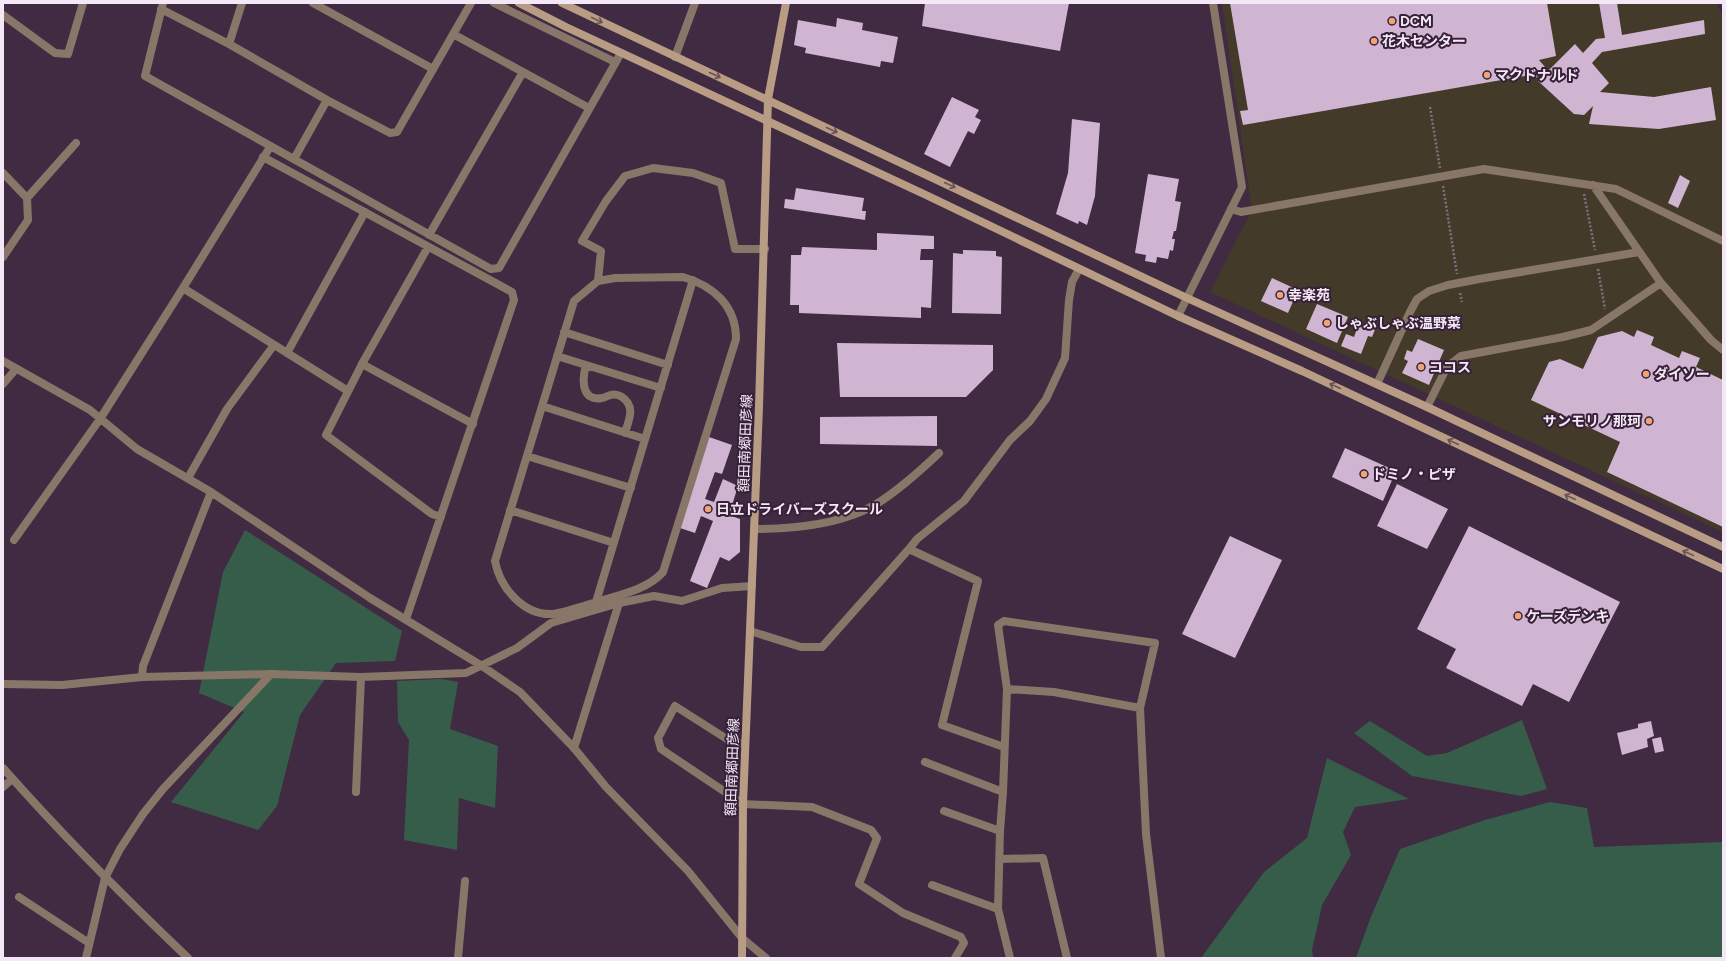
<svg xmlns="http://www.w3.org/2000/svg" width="1726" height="961" font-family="Figtree,'Noto Sans JP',sans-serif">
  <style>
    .commercial { fill: #443a2a }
    .green { fill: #365d49 }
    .building { fill: #cfb5d1 }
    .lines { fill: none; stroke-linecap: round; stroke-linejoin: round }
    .path { stroke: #816f82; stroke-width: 2.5; stroke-dasharray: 2 2; stroke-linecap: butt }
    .lane { stroke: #887768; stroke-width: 8 }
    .street { stroke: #887768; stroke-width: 8 }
    .secondary { stroke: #b89c84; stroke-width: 8 }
    .oneway { stroke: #6a5256 }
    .poi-dot { fill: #efa377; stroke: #362138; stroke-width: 1.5 }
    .labels { text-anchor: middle; stroke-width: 4; stroke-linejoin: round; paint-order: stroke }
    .poi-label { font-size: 14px; font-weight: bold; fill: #f5e8f6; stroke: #362138; text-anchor: start }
    .street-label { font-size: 14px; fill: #f5e8f6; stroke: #362138 }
  </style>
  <rect width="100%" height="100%" fill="#402b42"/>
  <!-- commercial -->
  <path class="commercial" d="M1222,3H1716L1723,17V532L1210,292L1252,210Z"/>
  <!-- green -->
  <path class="green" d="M245,530L402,631L395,661L336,663L300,715L277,806L258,830L171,802L244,712L199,693L223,572Z
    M441,679L458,682L450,729L498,746L495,808L459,798L457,850L404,840L409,740L398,722L397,681Z
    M1522,720L1547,789L1521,796L1412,776L1354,733L1370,721L1427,756L1447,753Z
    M1327,758L1409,799L1355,807L1343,832L1351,855L1322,905L1312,950L1313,958H1201L1264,872L1307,838Z
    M1550,802L1587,808L1594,847L1723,842V958H1356L1370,919L1400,849L1485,820Z"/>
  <!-- building -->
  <path class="building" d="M925,3H1069L1060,51L922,26Z
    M1230,3H1547L1556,56L1539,60L1545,67L1536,78L1531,75L1243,125L1240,111L1248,110Z
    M1599,3H1617L1622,35L1704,20L1705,34L1602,52L1592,63L1609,83L1600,92L1654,97L1711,87L1716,120L1659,129L1589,124L1593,106L1584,115L1574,114L1538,81L1575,44L1583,53L1596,39L1605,38Z
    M837,18L863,23L862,30L898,37L893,63L881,61L880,67L805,53L806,48L794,45L798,20L836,27Z
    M952,97L979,110L975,117L981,120L974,134L968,131L950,167L924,154Z
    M1072,119L1100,123L1095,196L1087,225L1079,221L1078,224L1056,214L1068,173Z
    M1148,174L1179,179L1175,201L1181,202L1176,231H1174L1172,239H1175L1173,251L1170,250L1168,259L1157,257L1156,263L1145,261L1146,255L1135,253Z
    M1680,175L1690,181L1678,208L1668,203Z
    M796,188L864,198L862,211H866L865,220L784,208L785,199L794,200Z
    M877,233L934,236V249H921L920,260H933L931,308L921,307V318L799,313V305H790L791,255H801L802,247L877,250Z
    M963,250L996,251V256L1002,257L1001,314L952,313L953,253L963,254Z
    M1272,278L1298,290L1288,313L1261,301Z
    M1317,304L1348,317L1337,343L1306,329Z
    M1359,323L1376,327L1372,337L1368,336L1361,354L1341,346L1346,334L1354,337Z
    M1637,330L1654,337L1651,345L1679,358L1682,351L1700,358L1696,367L1723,380V527L1607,472L1620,442L1531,400L1549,362L1560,359L1583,369L1598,337L1622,331L1634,337Z
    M1418,339L1444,350L1429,385L1402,373L1408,361L1404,359L1407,350L1412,352Z
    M837,343L993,345V370L966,397H840Z
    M937,416V446L820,444V417Z
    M709,437L732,445L722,474L715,472L705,499L714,502L723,479L738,486L729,515L740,519V552L729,561L720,557L707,588L690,581L713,521L701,516L695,533L680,528Z
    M1345,448L1396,471L1383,501L1332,477Z
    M1397,484L1448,509L1427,549L1377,526Z
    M1469,526L1620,602L1569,702L1533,684L1522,706L1446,668L1456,649L1417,629Z
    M1230,536L1282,560L1235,658L1182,634Z
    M1651,721L1654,736L1647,739L1648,747L1622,755L1617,733L1638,728V724Z
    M1661,737L1664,751L1655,753L1652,739Z"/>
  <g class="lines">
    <!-- path -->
    <path class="path" d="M1430,107L1440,168
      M1443,186L1457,274
      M1584,194L1595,250
      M1598,269L1605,309
      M1460,293L1462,302"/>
    <!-- lane -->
    <path class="lane" d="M313,3L433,69
      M1231,209L1241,212L1484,169L1616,189L1723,241
      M683,277C714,286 736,306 736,339L663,572C649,588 624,594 603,600C589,604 568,612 553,614C524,616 500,588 495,561L574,301L598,281L615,278Z
      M598,281L601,251L582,241L606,201L625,176L653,168L693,173L721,183L735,249H765
      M1661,283L1711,340L1723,350
      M564,332L668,365
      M287,353L365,212
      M557,356L586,365C582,379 581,402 602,398C605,398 608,395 611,395C614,394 619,395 622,397C636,407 629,419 625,433
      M362,364L473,424
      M586,365L661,388
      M3,384L16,369
      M1377,384L1410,312L1417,299L1429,291L1448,285L1479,279L1639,252
      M542,406L645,439
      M1427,407L1447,367L1461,356L1563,337L1591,330L1661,283L1593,185
      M527,456L631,488
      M188,478L227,409L274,345
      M510,510L614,543
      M596,602L693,280
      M574,748L619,603
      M19,897L89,943
      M86,958L105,878L120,849L143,814L163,789L271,674
      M458,958L465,881"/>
    <!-- street -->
    <path class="street" d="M163,3L145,76L491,269L499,268L621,53
      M242,3L229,44L327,100L390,133L397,132L471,3
      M494,3L615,62
      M161,9L229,44
      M3,15L55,53L68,54L83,3
      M453,34L589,108
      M675,57L695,3
      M263,157L512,292L514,300L406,619
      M294,159L327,100
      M3,173L27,198L28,220L3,257
      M27,198L76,143
      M429,235L523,72
      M428,247L362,364L326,435L432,514L441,517
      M183,288L348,391
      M1178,316L1242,187L1213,3
      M3,361L90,410L137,449L211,492L370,598L482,666L520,692L574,748L606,787L688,871L742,938L766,958
      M754,529C793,529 844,524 878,503C900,489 920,471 939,453
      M14,540L100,419L183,288L270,147
      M909,549L917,539L964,501L1010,440L1030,421L1046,399L1065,358L1069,300L1072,282L1079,269
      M750,631L801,647H822L909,549L978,581L942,725L1004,747
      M142,677L143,666L211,492
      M3,684L62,685L142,677L271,674L361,677L466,673L517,648L551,623L619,603L654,596L682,601L722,588L752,586
      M1007,689L1054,692L1140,708
      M745,744L730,741L675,706L658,738L661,749L743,804L812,807L871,830L877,838L859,884L903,913L961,937L964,943L955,958
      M925,762L1003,792
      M3,768C62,835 124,897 188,958
      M3,787L12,779
      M356,792L361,677
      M944,811L1000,831
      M1000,859L1043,858L1067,958
      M932,885L998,909
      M1010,958L998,909L1000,831L1003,792L1007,689L998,625L1004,621L1155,643L1140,708L1146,834L1161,958"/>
    <!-- secondary -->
    <path class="secondary" d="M519,3L566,27L926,195L1178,316L1302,371L1723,569
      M562,3L1187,298L1427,407L1723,547
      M742,958L743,804L759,407L768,99L786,3"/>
  </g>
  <!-- one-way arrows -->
  <defs><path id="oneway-shaft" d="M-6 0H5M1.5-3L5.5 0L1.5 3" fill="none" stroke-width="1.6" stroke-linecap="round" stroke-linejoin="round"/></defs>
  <g class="oneway">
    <use href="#oneway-shaft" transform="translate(597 20) rotate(26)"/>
    <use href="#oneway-shaft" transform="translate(715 75) rotate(24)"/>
    <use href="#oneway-shaft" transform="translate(832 130) rotate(25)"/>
    <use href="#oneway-shaft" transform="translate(950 185) rotate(25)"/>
    <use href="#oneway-shaft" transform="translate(1335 386) rotate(-155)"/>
    <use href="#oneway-shaft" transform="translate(1453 442) rotate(-155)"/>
    <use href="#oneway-shaft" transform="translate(1570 497) rotate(-155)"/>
    <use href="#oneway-shaft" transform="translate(1688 553) rotate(-155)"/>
  </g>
  <!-- markers -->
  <g class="poi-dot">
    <circle cx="1392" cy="21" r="4"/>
    <circle cx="1374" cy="41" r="4"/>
    <circle cx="1487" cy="75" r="4"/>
    <circle cx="1280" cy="295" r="4"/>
    <circle cx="1327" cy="323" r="4"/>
    <circle cx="1421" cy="367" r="4"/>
    <circle cx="1646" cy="374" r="4"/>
    <circle cx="1649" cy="421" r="4"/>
    <circle cx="1364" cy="474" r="4"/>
    <circle cx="708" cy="509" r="4"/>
    <circle cx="1518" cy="616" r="4"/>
  </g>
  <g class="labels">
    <!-- poi labels -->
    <g class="poi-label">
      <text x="1400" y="26">DCM</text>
      <text x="1382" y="46">花木センター</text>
      <text x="1495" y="80">マクドナルド</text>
      <text x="1288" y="300">幸楽苑</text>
      <text x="1335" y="328">しゃぶしゃぶ温野菜</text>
      <text x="1429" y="372">ココス</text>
      <text x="1654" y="379">ダイソー</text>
      <text x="1641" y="426" text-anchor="end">サンモリノ那珂</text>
      <text x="1372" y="479">ドミノ・ピザ</text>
      <text x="716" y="514">日立ドライバーズスクール</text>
      <text x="1526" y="621">ケーズデンキ</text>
    </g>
    <!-- street labels -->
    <g class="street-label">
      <text transform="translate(745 443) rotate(-88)" y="5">額田南郷田彦線</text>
      <text transform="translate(732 767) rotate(-88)" y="5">額田南郷田彦線</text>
    </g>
  </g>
  <!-- border -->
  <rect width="1726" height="961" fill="none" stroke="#f5e8f6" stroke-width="8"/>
</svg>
